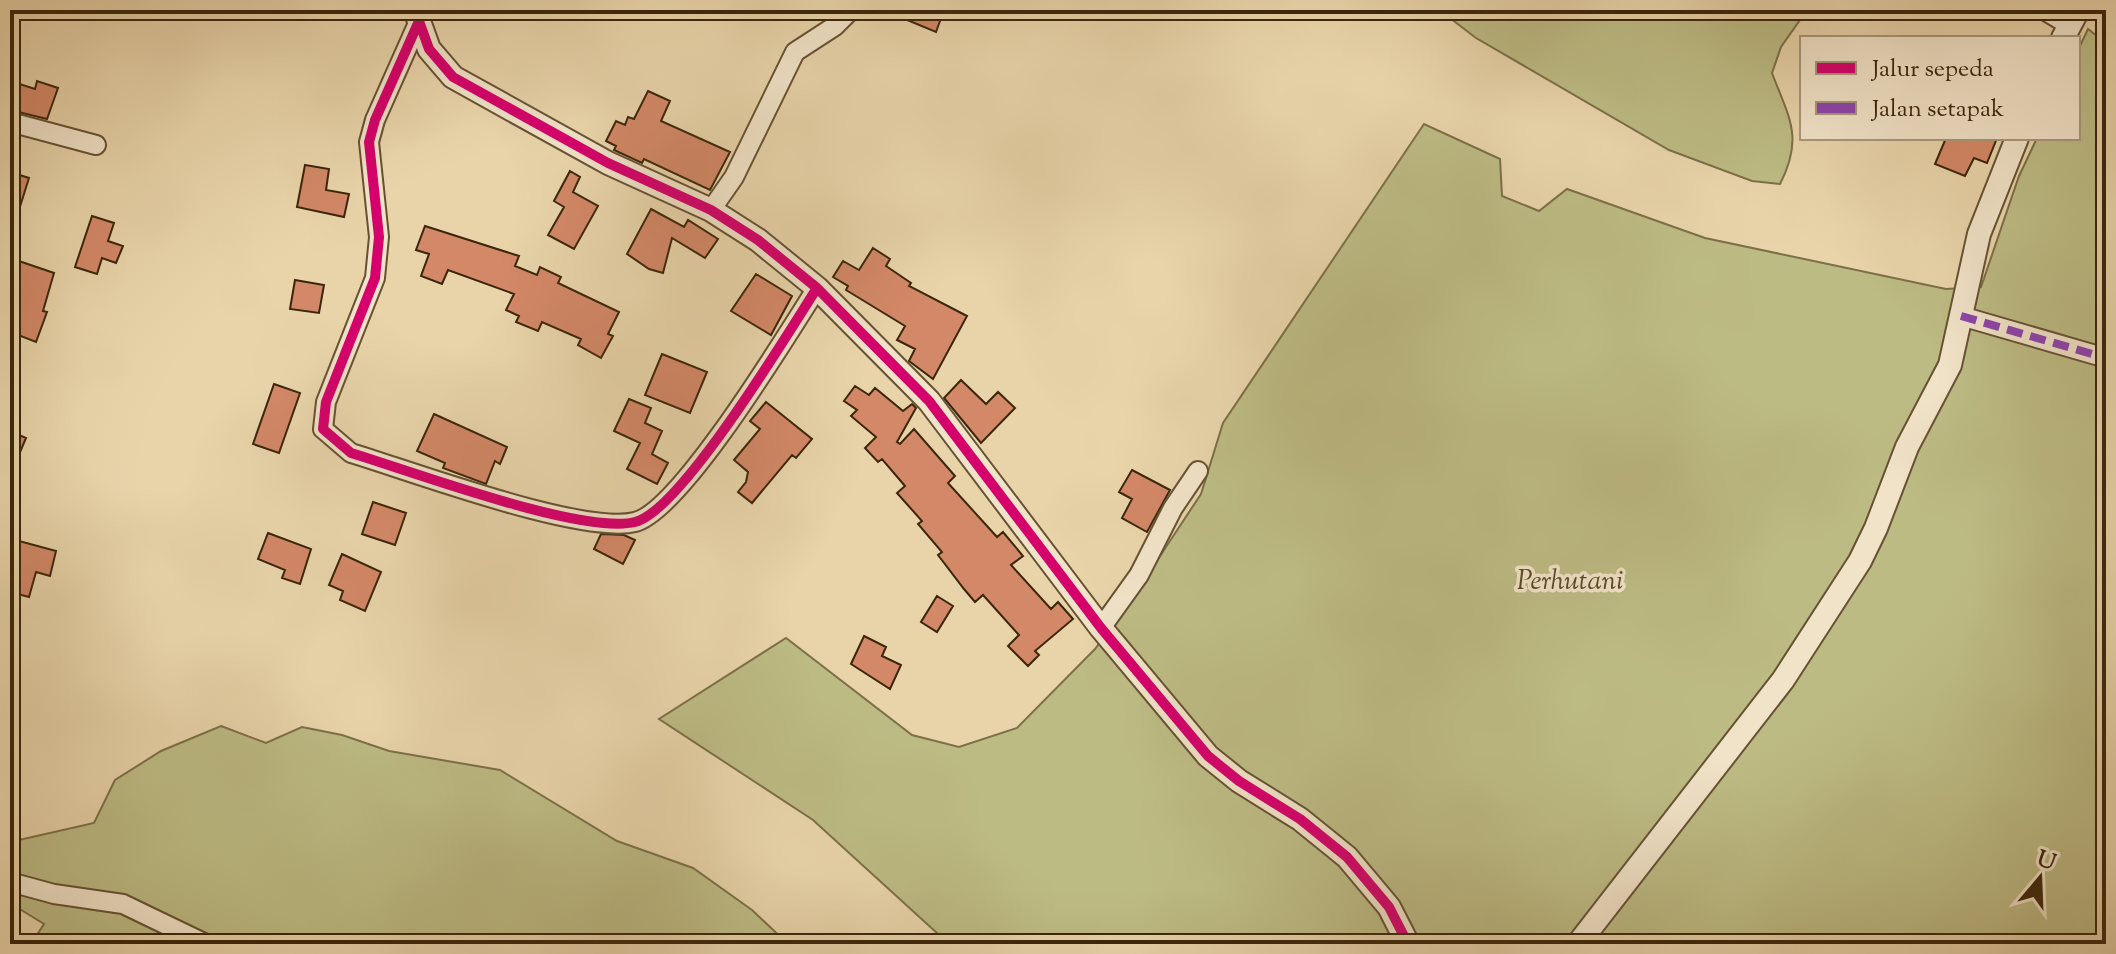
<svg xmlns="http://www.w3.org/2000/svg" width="2116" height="954" font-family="'Sorts Mill Goudy',serif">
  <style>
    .green { fill: #bdbb84; stroke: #7c7048; stroke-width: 2 }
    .building { fill: #d38867; stroke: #3b260b; stroke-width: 2 }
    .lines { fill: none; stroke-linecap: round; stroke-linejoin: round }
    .minor-casing { stroke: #665233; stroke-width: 22 }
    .tertiary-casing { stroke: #665233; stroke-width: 26 }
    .minor { stroke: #f1e3c8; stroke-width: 18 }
    .tertiary { stroke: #f1e3c8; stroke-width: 22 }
    .quiet { stroke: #8e44ad; stroke-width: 8; stroke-dasharray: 16 8; stroke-linecap: butt }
    .cycleway-casing { stroke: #f1e3c8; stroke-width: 15 }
    .cycleway { stroke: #d6006c; stroke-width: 10 }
    .labels { text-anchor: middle; stroke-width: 7; stroke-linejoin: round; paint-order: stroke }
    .park-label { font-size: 28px; font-style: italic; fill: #5c4b29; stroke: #f1e3c8 }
  </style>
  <rect width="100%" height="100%" fill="#e9d4aa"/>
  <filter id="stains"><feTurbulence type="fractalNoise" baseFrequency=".0025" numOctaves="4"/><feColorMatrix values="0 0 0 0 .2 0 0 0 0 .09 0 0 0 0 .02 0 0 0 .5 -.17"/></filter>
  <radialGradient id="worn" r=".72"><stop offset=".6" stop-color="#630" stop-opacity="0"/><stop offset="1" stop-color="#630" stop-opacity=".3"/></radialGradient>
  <!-- green -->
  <path class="green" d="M1344,10H1807L1781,47L1772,73C1789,118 1804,137 1780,184L1752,181L1669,150L1476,38L1442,12L1350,14Z
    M2088,29L2106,43V944H949L813,820L659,719L786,638L912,735L959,747L1017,728L1095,649L1131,600L1201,494L1223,423L1424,124L1500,159L1502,196L1539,211L1567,189L1705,238L1946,289L1981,287L2019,176L2037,138H2078V50Z
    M221,726L266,743L302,727L342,735L389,751L500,770L617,841L693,868L752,910L788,944H31L44,924L10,903V842L94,823L115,780L161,751Z"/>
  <!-- building -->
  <path class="building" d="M883,10H944L936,32Z
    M10,81L35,89L37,81L58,88L47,119L10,110Z
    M648,91L670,101L661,121L730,152L710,190L644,159L642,163L614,150L616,146L606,141L616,121L625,125L628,117L634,119Z
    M1946,138H1997L1987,163L1974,158L1965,176L1935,164Z
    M305,165L329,169L326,190L349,194L344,217L297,207Z
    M570,171L580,177L573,192L598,206L574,249L548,235L564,207L554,201Z
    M10,172L29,178L13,229L10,228Z
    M651,209L684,227L688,220L718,239L705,258L672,238L663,273L649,269L627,254Z
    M92,216L114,223L108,241L123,246L116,263L102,258L97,274L75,267Z
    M425,226L519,256L515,266L537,275L540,267L561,277L558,283L619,312L608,334L613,336L601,358L578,345L581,339L542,322L538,331L516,322L519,316L506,310L514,294L448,270L442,284L421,276L429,254L416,250Z
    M873,248L890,259L886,266L911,283L909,286L967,316L933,379L909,361L915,349L897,340L905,326L846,290L848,286L833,277L843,261L859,270Z
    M10,258L54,273L43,311L47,312L36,342L13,333L16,324L10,322Z
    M756,274L792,296L771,335L731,311Z
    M295,280L324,285L319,313L290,309Z
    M662,354L707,372L690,413L645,395Z
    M961,380L986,404L998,392L1015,408L981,443L944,398Z
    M274,384L300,393L279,453L253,444Z
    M855,386L869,395L875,388L903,411L912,404L916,408L897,442L900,444L914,429L955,476L948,483L997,537L1003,532L1023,556L1011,565L1051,609L1058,602L1073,619L1035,651L1039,655L1028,666L1008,646L1019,635L983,595L975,602L964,589L938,555L942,552L918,524L922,521L897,493L905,486L882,459L878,462L865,448L876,437L851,416L857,410L844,401Z
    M629,399L651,408L645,423L662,431L652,454L668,463L657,484L627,469L640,443L614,431Z
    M766,402L812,439L796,458L792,455L752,503L738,492L746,482L748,472L734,460L760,429L750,421Z
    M434,414L507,447L500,464L495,461L486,484L443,468L445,463L417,451Z
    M10,431L26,438L10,476Z
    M1132,470L1170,490L1147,532L1122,518L1132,499L1119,492Z
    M373,502L406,513L395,545L362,534Z
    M268,533L311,549L300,584L282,578L285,570L258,559Z
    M601,534L624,535L635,540L623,564L594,549Z
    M19,541L56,551L50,576L36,572L29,597L10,592Z
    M342,554L381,572L365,611L340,600L343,591L329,585Z
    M937,596L953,606L937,632L921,622Z
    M864,636L886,647L882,656L901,665L890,689L851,664Z"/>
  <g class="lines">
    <!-- minor casing -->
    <g class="minor-casing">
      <path id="minor" d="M2044,10L2069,25
        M419,21L375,120L369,142L379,237L375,278L326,402L323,429L351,453C411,471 582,535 635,522C681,511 788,333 817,288
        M10,122L96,145
        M711,210L734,177L795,52L835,26L851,10
        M1961,316L2106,358
        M1101,628L1139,575L1173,508L1198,471
        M10,882L54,894L123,904L206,944"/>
    </g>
    <!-- tertiary casing -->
    <g class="tertiary-casing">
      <path id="tertiary" d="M415,10L429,49L453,77L608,163L711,210L758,240L817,288L929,401L1101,628L1208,756L1239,781L1300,819L1347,857L1389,907L1408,944
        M2063,38L2078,10
        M1578,944L1783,680L1860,561L1876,528L1907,447L1950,365L1979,234L2017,138"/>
    </g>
    <!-- minor -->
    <use href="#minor" class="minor"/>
    <!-- tertiary -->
    <use href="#tertiary" class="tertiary"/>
    <!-- quiet -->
    <path class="quiet" d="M1961,316L2106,358"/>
    <!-- cycleway casing -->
    <g class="cycleway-casing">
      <path id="cycleway" d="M415,10L429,49L453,77L608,163L711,210L758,240L817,288L929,401L1101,628L1208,756L1239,781L1300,819L1347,857L1389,907L1408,944
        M419,21L375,120L369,142L379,237L375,278L326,402L323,429L351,453C411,471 582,535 635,522C681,511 788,333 817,288"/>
    </g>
    <!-- cycleway -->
    <use href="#cycleway" class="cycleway"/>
  </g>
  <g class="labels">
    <!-- park labels -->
    <g class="park-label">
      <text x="1570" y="589">Perhutani</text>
    </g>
  </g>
  <!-- margin -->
  <rect width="2116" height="954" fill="none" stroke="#e9d4aa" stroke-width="40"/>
  <rect x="12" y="12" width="2092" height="930" fill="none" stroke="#3b260b" stroke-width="4"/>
  <rect x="20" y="20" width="2076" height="914" fill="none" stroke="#3b260b" stroke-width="2"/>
  <!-- legend -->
  <rect x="1800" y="36" width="280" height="104" fill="#f1e3c8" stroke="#a8977c" stroke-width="2"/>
  <rect x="1816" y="62" width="40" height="12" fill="#d6006c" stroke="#a8977c" stroke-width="2"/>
  <text x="1872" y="76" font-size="24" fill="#3b260b">Jalur sepeda</text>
  <rect x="1816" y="102" width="40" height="12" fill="#8e44ad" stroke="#a8977c" stroke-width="2"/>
  <text x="1872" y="116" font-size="24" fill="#3b260b">Jalan setapak</text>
  <!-- north arrow -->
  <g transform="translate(2040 878) rotate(19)" stroke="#f1e3c8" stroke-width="6" paint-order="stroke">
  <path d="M0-6L14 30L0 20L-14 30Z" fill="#3b260b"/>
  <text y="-12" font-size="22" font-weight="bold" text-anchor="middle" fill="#3b260b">U</text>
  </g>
  <rect width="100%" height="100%" filter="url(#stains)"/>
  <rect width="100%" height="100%" fill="url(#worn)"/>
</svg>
